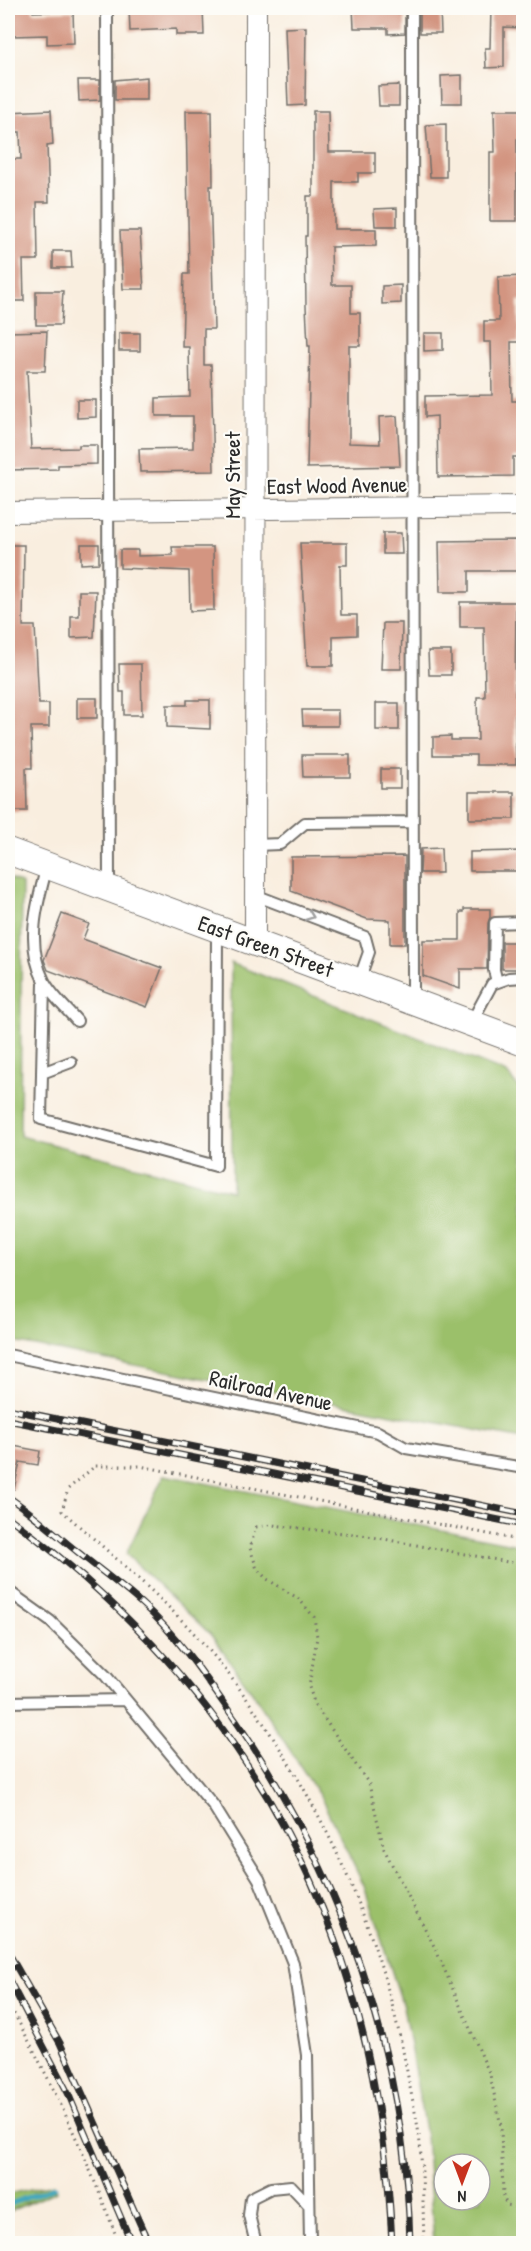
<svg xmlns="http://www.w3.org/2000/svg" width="531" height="2251" font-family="'Patrick Hand',sans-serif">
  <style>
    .green { fill: #9bc06b; stroke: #63764b; stroke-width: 1.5; fill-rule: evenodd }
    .wetland { fill: url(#wetland-marsh); stroke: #63764b; stroke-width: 1.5 }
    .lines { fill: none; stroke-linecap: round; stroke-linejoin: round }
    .stream { stroke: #40a7c0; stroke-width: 5 }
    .building { fill: #d39581 }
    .service-casing { stroke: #736f6a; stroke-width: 14 }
    .minor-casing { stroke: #736f6a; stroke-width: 22 }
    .tertiary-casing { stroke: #736f6a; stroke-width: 28 }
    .path { stroke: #736f6a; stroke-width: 3; stroke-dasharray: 1.5 4.5; stroke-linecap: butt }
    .service { stroke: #fff; stroke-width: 10 }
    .minor { stroke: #fff; stroke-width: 20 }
    .tertiary { stroke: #fff; stroke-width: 26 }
    .rail-casing { stroke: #2b2b2b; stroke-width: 7 }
    .rail { stroke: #fdfcf7; stroke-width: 4.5; stroke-dasharray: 14; stroke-linecap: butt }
    .oneway { stroke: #a0a0a0 }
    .labels { text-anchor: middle; stroke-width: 4.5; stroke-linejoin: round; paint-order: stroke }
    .street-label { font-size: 22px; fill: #2b2b2b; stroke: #fdfcf7 }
  </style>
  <defs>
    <pattern id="wetland-marsh" width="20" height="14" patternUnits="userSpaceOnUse" patternTransform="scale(1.5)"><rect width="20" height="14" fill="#9bc06b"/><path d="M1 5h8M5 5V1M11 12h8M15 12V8" fill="none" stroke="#7f9c58"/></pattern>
  </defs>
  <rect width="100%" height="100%" fill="#fdfcf7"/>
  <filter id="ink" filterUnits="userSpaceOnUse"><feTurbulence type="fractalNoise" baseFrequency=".0167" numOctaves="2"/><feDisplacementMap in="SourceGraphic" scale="12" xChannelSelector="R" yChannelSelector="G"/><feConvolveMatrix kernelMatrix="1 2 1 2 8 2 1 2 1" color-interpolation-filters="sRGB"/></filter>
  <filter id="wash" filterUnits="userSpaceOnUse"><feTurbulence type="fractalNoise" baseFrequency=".008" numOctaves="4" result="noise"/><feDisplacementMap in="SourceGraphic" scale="24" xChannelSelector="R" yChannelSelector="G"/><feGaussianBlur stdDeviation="1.35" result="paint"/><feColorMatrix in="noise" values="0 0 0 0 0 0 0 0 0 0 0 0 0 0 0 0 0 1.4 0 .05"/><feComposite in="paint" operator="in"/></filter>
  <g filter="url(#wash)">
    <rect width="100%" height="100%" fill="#f9eedf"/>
    <!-- green -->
    <path class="green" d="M8,878L22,884L20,1136L232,1191L231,963L507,1073L524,1095L523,1439L8,1341Z
      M164,1475L523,1546V2243H434L426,2136L403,2006L364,1886L321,1798L254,1695L211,1635L126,1554ZM444,2164H480V2200H444Z"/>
    <!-- wetland -->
    <path class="wetland" d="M53,2184L56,2191L8,2212V2194Z"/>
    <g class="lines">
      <!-- stream -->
      <path class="stream" d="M8,2205L54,2187"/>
    </g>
    <g id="blocks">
      <!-- building -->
      <path class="building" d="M11,8H33V12L73,11L74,43L47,44V35L12,36Z
        M129,8H203L204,35H176V29L130,31Z
        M353,8H385V14L405,13V33L388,34V28H354Z
        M420,8H440L441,33H420Z
        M491,8H522V28L504,27V67L486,68L485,48H490Z
        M306,27L305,105L288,106L285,28Z
        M462,75V103H442L441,76Z
        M147,77V100H115V80Z
        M78,80H100V100L79,101Z
        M399,85V106H379L378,86Z
        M51,110L53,145L47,146L49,202H37L38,260H23L24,301H8V159H21L20,132H8V112Z
        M494,110H520V139H517V221H490V152H495Z
        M186,111H212L213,186H210L214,329H204V365H211L214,471L140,472L139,449L193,448V416H156V398L190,397L189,347H182L184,274H189Z
        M313,111H328L329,152H375V173H358V182H334V229H376V246L331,247L332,285H351V313H360V346H349V443L380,444L379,417L397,416L400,466L307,468L310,346H308L306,306L305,236H307V196H313Z
        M446,124V177H430L426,125Z
        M397,208V226H375L374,209Z
        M120,231H140L144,289H123Z
        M53,251H71L72,268H53Z
        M524,276V301H518L519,342H511L512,401H524V457H513V476L438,477L437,416L425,417V396L492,395L491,342H484V321H499L498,277Z
        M401,285V303L382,304V286Z
        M36,291H63L61,325H36Z
        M47,331L45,371H27L31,449L79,448V445H97V464L58,465V469L8,470V332Z
        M119,333H140V351H119Z
        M424,333H443V350L424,351Z
        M77,400H96V417L77,418Z
        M383,533H401L402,554H383Z
        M518,540L519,571H469V592H440L439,541Z
        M300,543H347V565H340L341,615H357V635L333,636V666H307Z
        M81,544H99V563L81,564Z
        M8,545H24L23,626H35L39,704H49V727H31L32,768H26L27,811H8Z
        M172,547H213L214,610L190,611L189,571L120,568V550H138V556L173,555Z
        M79,591H96L94,637L71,638V616H79Z
        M460,602H516L515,696H521V716H515L516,765H476V755H433V737L451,736V740H478L477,697H485L484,627H460Z
        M383,623H402L401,669H381Z
        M428,651H451V675H429Z
        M119,664H141L142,715H124V692H120Z
        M77,698H97V718H77Z
        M187,700H210V729L167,727V705H187Z
        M376,703H399V730H376Z
        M302,710H338V726H303Z
        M302,755H350V777H303Z
        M381,769H400V788H381Z
        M469,792H514V819H469Z
        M441,848L442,873H420L421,849Z
        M522,851V871H470V852Z
        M405,856V944H390V920L367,919L291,891V857Z
        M464,909H490V917L488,923L487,969H460V989L423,976V940H460V912H464Z
        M62,914L89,924L83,939L162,968L147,1007L48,970L44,960Z
        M502,942H524V969H502Z
        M8,1445L40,1451L38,1465L20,1462L14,1489H8Z"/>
    </g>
  </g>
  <g filter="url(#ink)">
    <use href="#blocks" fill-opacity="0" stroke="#736f6a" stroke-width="1.5"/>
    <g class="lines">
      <!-- service casing -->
      <g class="service-casing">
        <path id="service" d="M107,8L109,889
          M412,8L413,1000
          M255,845L280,844L305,823L412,822
          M47,866C37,903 25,944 44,981C51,995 67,1009 77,1021
          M255,895L365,937L369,952L359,980
          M44,982L41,1119L216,1166L217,931
          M497,982L494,970L495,923L524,922
          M471,1023L492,984L509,978L524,977
          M42,1073L71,1062
          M8,1355L378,1432L406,1448L524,1468
          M8,1591L50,1621L106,1676L213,1805L259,1879L293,1963L307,2055L310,2244
          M8,1702L126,1700
          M256,2244L249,2215L251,2198L271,2188L291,2186L308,2204"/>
      </g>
      <!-- minor casing -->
      <g class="minor-casing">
        <path id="minor" d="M8,512L524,506
          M255,942L256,8"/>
      </g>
      <!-- tertiary casing -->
      <g class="tertiary-casing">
        <path id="tertiary" d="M8,851L524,1043"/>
      </g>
      <!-- path -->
      <path class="path" d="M524,1565L362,1535L272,1525L256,1527L250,1548L257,1569L267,1579L299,1599L314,1617L317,1637L309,1687L315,1705L369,1784L384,1849L436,1950L490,2075L501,2126L503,2197L507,2205L524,2208
        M8,2003C52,2081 88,2160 119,2244
        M424,2244C423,2210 423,2177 420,2144C418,2122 412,2099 408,2077C382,1930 320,1796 230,1676C183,1614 120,1562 62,1511L68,1489L95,1466H140L524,1541"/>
      <!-- service -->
      <use href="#service" class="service"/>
      <!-- minor -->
      <use href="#minor" class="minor"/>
      <!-- tertiary -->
      <use href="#tertiary" class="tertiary"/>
      <!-- rail casing -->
      <g class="rail-casing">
        <path id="rail" d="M8,1409L524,1514
          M8,1420L524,1525
          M8,1497C33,1513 55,1534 79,1553C100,1570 122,1586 142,1604C179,1637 208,1681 236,1721C343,1877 406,2054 410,2244
          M8,1517C255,1698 379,1938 392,2244
          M8,1952L60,2043L149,2244
          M8,1978L68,2093L132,2244"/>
      </g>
      <!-- rail -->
      <use href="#rail" class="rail"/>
    </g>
    <!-- one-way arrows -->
    <defs><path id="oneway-chevron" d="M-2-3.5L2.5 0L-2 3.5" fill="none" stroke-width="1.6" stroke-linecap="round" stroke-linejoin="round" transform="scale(1.5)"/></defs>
    <use class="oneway" href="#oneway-chevron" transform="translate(310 916) rotate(21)"/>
  </g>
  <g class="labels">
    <!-- street labels -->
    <g class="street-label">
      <text transform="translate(232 475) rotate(-90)" y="8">May Street</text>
      <text transform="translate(337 485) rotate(-1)" y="8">East Wood Avenue</text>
      <text transform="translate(266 946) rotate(20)" y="8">East Green Street</text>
      <text transform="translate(271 1390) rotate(12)" y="8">Railroad Avenue</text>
    </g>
  </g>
  <!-- margin -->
  <rect width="531" height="2251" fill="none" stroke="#fdfcf7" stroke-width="30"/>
  <!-- north arrow -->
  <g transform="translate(462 2182) rotate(180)"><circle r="28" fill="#fdfcf7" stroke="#a9a8a5" stroke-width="1.5"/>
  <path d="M0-4.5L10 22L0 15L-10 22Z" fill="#c8321e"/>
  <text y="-9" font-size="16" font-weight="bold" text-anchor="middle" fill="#2b2b2b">N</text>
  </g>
</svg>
